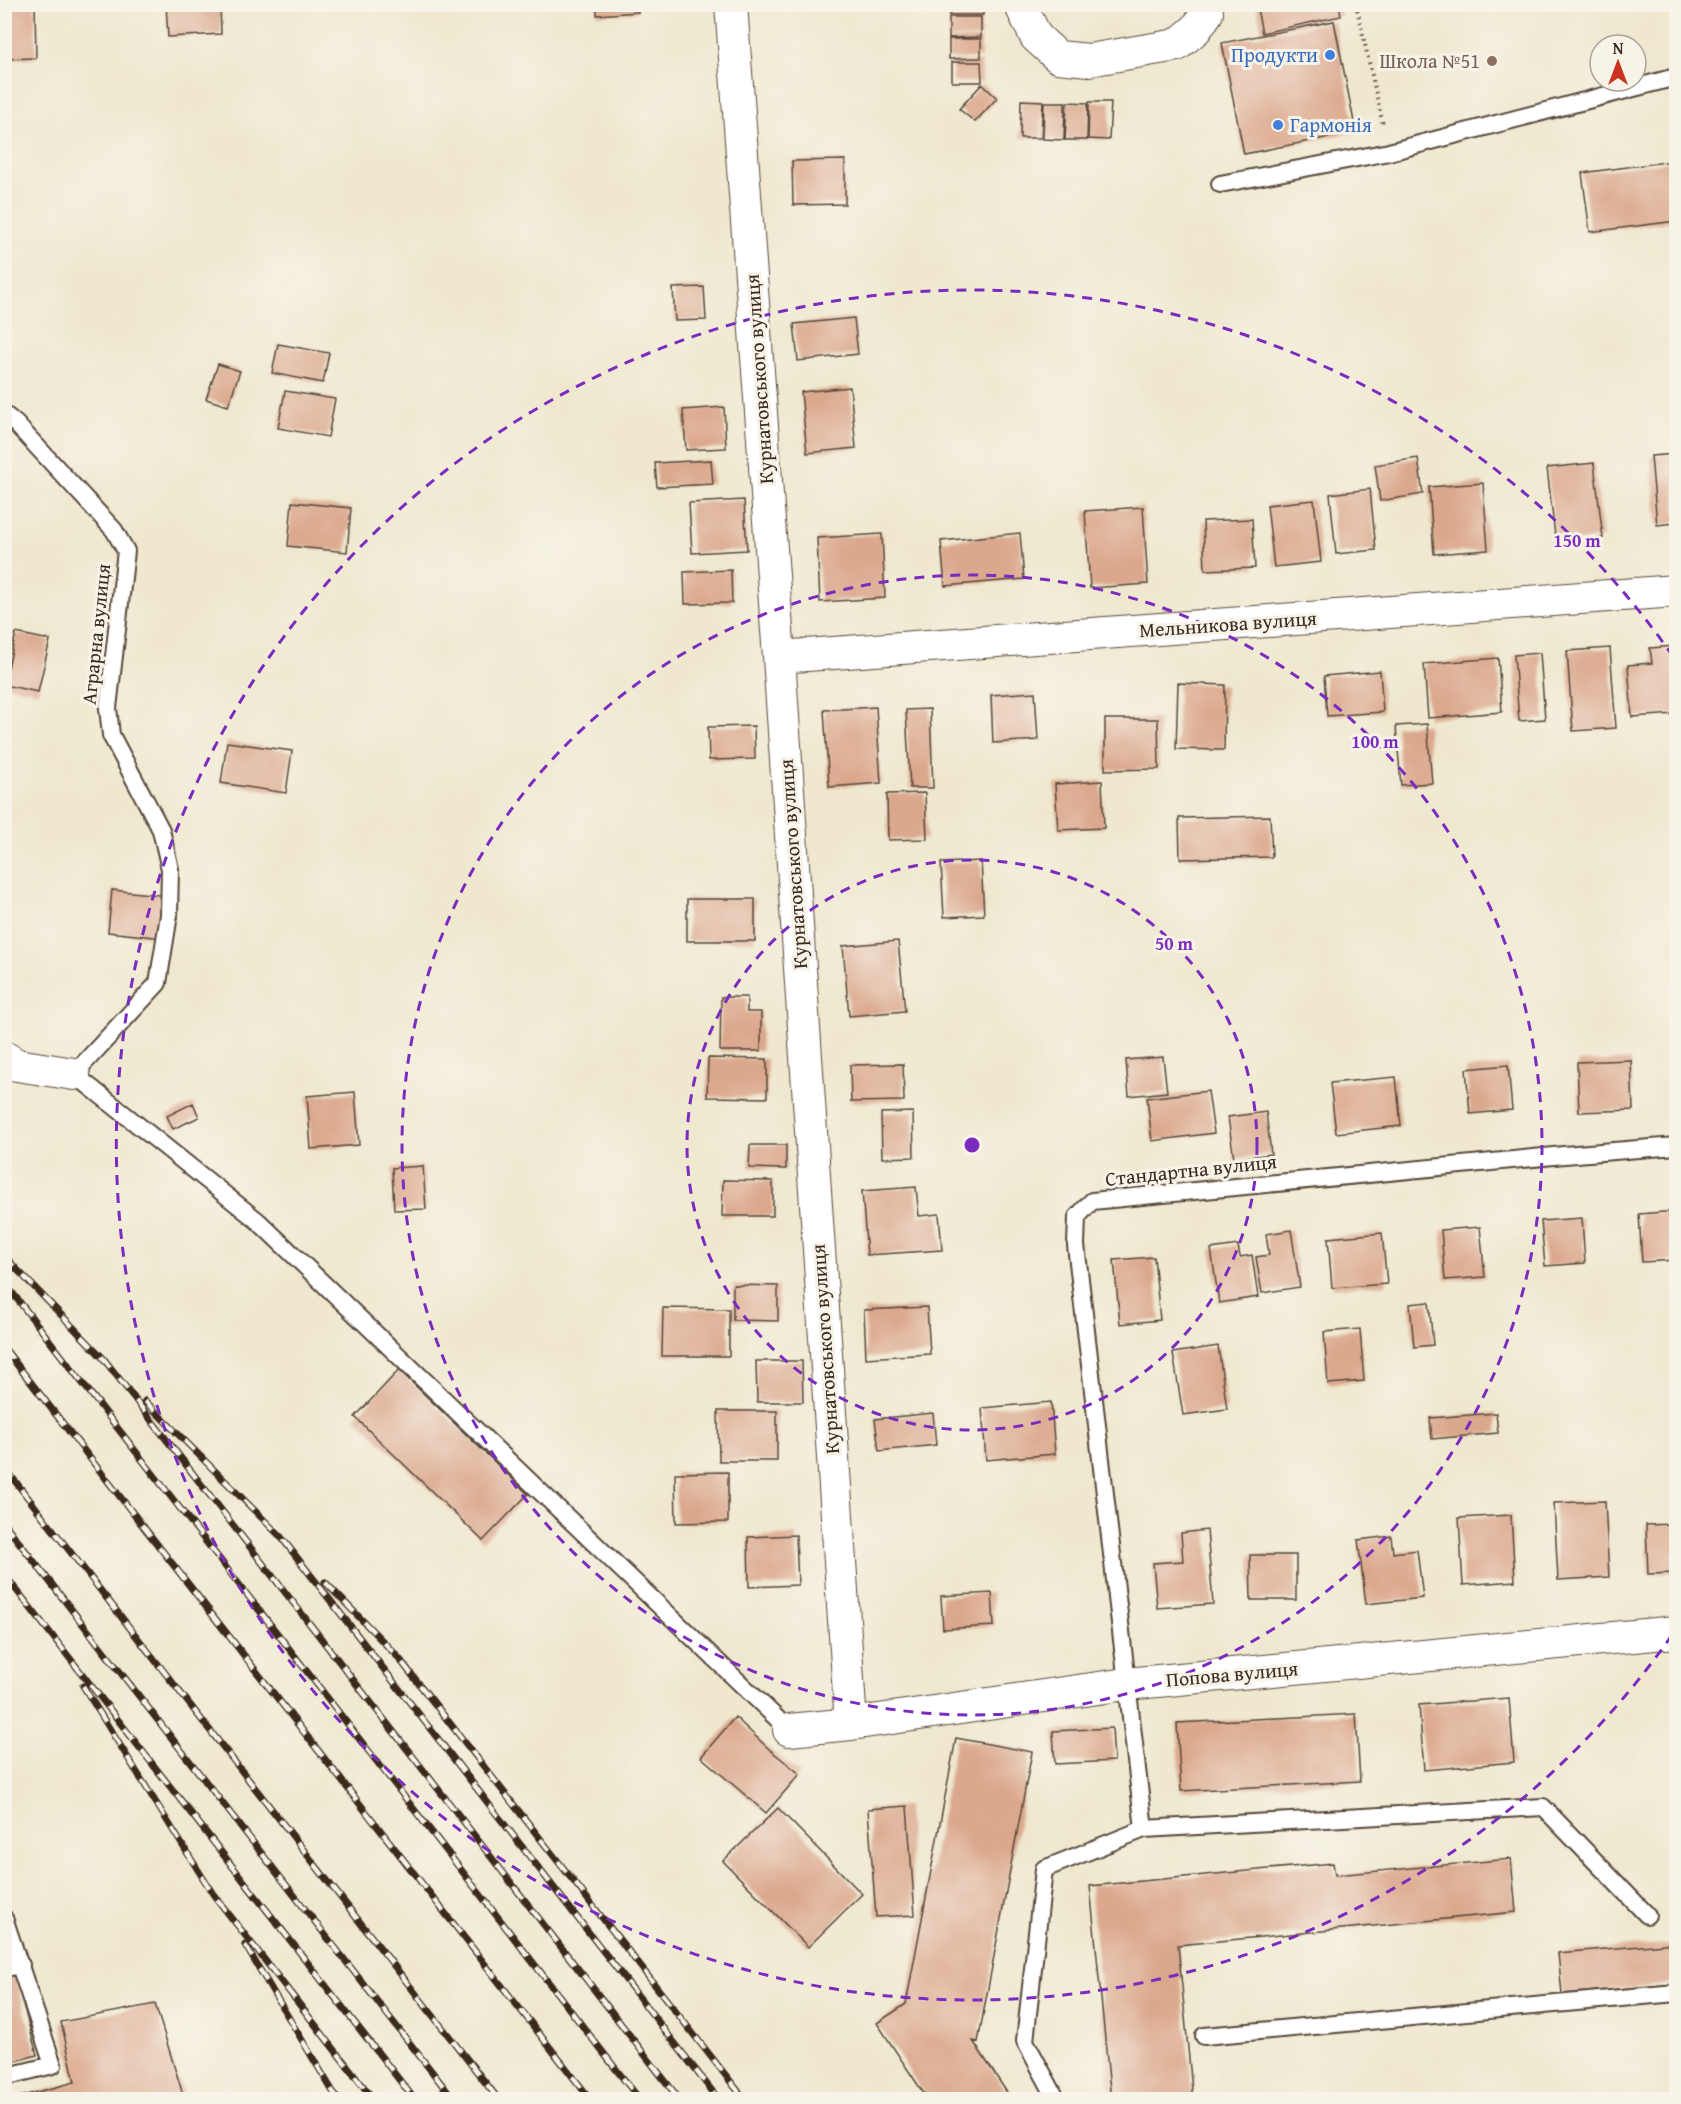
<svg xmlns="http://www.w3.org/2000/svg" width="1681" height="2104" font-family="'Gentium Book Plus',serif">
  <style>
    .building { fill: #dba88d }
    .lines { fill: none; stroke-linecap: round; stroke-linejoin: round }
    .lane-casing { stroke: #564639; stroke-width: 20 }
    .street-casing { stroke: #564639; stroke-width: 34 }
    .path { stroke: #564639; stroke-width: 4; stroke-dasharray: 1.5 4.5; stroke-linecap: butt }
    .lane { stroke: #fff; stroke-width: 16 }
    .street { stroke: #fff; stroke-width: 32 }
    .rail-casing { stroke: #3b2a1e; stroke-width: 7 }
    .rail { stroke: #f7f3e8; stroke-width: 4.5; stroke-dasharray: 14; stroke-linecap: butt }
    .ring { fill: none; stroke: #7b2cbf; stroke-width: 3; stroke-dasharray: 10 8 }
    .shop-dot { fill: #3f7fe0; stroke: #f7f3e8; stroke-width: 2 }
    .education-dot { fill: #8d6e63; stroke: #f7f3e8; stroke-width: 2 }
    .labels { text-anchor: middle; stroke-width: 6; stroke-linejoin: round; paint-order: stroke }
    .shop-label { font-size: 20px; fill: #366cbe; stroke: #f7f3e8; text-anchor: end }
    .education-label { font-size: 20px; fill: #785e54; stroke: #f7f3e8; text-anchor: end }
    .street-label { font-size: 20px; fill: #3b2a1e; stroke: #f7f3e8 }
    .centre { fill: #7b2cbf; stroke: #f7f3e8; stroke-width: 3 }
    .ring-label { font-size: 18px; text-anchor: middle; font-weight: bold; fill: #7b2cbf; stroke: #f7f3e8; stroke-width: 6; stroke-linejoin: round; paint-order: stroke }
  </style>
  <rect width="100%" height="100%" fill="#f7f3e8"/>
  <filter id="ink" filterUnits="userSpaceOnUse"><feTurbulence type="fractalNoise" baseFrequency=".0167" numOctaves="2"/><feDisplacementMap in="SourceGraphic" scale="12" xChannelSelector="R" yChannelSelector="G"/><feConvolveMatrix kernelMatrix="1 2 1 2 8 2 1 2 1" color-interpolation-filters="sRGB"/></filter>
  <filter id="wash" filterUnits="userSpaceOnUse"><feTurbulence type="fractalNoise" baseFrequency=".008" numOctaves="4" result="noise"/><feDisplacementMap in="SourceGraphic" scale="24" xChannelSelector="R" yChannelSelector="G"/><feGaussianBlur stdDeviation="1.35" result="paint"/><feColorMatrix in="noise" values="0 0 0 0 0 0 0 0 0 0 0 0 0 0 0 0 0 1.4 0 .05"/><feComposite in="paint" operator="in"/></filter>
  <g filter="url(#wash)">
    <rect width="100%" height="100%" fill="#efe8cf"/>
    <g id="blocks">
      <!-- building -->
      <path class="building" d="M4,4H35L36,58L4,59Z
        M166,4H220L221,34L168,37Z
        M597,4H638V12L597,15Z
        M949,4H983V15H949Z
        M1256,4H1339L1341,16L1262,33Z
        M949,17H981V37L949,38Z
        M1334,21L1356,132L1244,154L1222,43Z
        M949,39H981V58L949,59Z
        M952,62H981L982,82H952Z
        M982,84L997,98L975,122L959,109Z
        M1021,100L1043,101L1041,138H1020Z
        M1044,102H1065L1064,140L1043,139Z
        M1067,102L1088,103L1087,140H1065Z
        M1089,102H1111L1109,140L1088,139Z
        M845,160V204L793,205L792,161Z
        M1673,161L1676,185V221L1590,232L1582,173Z
        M704,287L706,320L675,321L673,288Z
        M854,318L858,354L798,361L794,324Z
        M278,344L329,353L323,383L272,373Z
        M218,364L240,371L228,406L206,399Z
        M850,387L856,448L807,453L801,392Z
        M285,391L335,399L328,437L278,428Z
        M724,407L726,448L686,450L683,410Z
        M1676,454V523L1657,525L1651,456Z
        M1418,458L1423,494L1380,501L1375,465Z
        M711,460L713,484L657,487L655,463Z
        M1594,463L1603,538L1556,544L1547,468Z
        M1483,483L1488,550L1434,554L1429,487Z
        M1370,489L1376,550L1336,554L1330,494Z
        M744,500L747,550L692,553L689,503Z
        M1314,500L1321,562L1274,567L1267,505Z
        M292,502L351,508L347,552L288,546Z
        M1143,507L1148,584L1090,588L1085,511Z
        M1252,519L1255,568L1205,570L1203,521Z
        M1020,533L1024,579L945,586L941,541Z
        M882,534L885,598L820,602L817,538Z
        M731,570L732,603L685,604L684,572Z
        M16,633L50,640L38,692L4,685Z
        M1676,646V714L1632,717L1628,665L1652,663L1650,648Z
        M1610,648L1616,728L1573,731L1567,651Z
        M1540,653L1545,719L1519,721L1514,655Z
        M1498,658L1502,712L1428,718L1424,664Z
        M1380,671L1383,712L1327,716L1324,676Z
        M1178,683L1225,685L1224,750L1176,749Z
        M1035,692L1038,740L993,743L991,695Z
        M876,707L881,783L829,787L824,710Z
        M930,709L933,788H910L906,710Z
        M1105,719H1158L1159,769L1105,770Z
        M1427,724L1432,783L1401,785L1396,726Z
        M754,726L755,759L709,760L708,727Z
        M227,742L292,751L286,793L221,783Z
        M1102,781L1104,828L1058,830L1055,784Z
        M925,793L927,839L888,840L887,794Z
        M1270,816L1272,857L1180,859L1179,818Z
        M981,861L984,915L944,917L941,863Z
        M112,890L168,896L163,938L108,932Z
        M687,899H755V941H687Z
        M898,941L905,1011L849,1016L843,946Z
        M721,997H747V1012H761V1051H720Z
        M1163,1057L1167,1092L1129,1096L1126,1060Z
        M708,1058L767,1059V1098L707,1097Z
        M1631,1060L1633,1110L1579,1112L1577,1062Z
        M903,1064L904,1101L851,1102L850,1065Z
        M1508,1065L1512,1110L1470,1114L1466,1069Z
        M1396,1077L1401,1126L1336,1133L1330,1083Z
        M1208,1091L1214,1133L1152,1141L1147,1098Z
        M355,1092L359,1145L311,1149L307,1096Z
        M193,1103L199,1117L173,1129L167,1116Z
        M913,1112L914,1157L882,1158L881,1113Z
        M1266,1112L1271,1154L1234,1159L1228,1117Z
        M750,1145H786V1169L749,1168Z
        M423,1166L426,1209L394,1210L392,1168Z
        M723,1180L773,1181V1216H722Z
        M916,1187L919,1216L939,1214L942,1250L867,1255L862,1191Z
        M1676,1211V1260L1642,1262L1639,1214Z
        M1582,1218L1585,1263L1545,1266L1541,1221Z
        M1480,1227L1485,1277L1445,1280L1441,1230Z
        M1291,1230L1300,1287L1262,1293L1256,1257L1269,1255L1266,1234Z
        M1382,1233L1387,1284L1332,1288L1328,1238Z
        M1238,1245L1240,1257L1252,1255L1258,1297L1219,1303L1211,1249Z
        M1154,1257L1160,1320L1120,1324L1114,1260Z
        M733,1285L778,1286V1321L733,1320Z
        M1429,1302L1433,1345L1414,1347L1410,1304Z
        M927,1307L930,1354L866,1358L864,1310Z
        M663,1308L729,1309V1356H662Z
        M1360,1329L1364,1381L1328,1384L1324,1332Z
        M1218,1346L1227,1409L1183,1415L1173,1353Z
        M756,1361H802L803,1402H757Z
        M399,1370L528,1494L483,1541L355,1417Z
        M1051,1402L1055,1454L986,1460L982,1408Z
        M718,1411H777V1461H719Z
        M933,1413L936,1445L879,1451L875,1419Z
        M1496,1413L1498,1433L1432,1439L1430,1418Z
        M728,1472V1522L676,1523L675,1473Z
        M1605,1501L1609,1577L1558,1580L1554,1503Z
        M1511,1515L1515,1581L1463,1585L1459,1518Z
        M1676,1524V1573L1648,1574L1646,1525Z
        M1207,1530L1213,1604L1157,1608L1153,1563L1183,1561L1181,1533Z
        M796,1535L798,1585L749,1587L748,1537Z
        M1391,1536L1393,1553L1417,1550L1423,1598L1366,1604L1358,1540Z
        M1250,1555H1296V1600H1251Z
        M992,1593L994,1626L943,1629L941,1596Z
        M1509,1698L1514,1762L1424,1770L1419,1705Z
        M1356,1714L1360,1781L1181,1791L1177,1723Z
        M735,1717L769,1749L800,1774L766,1813L701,1757Z
        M1112,1728L1114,1761L1055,1764L1053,1731Z
        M956,1738L1032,1752L978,2042L973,2041L1012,2100H928L877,2023L906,2004Z
        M907,1806L915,1915L876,1917L868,1809Z
        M778,1808L862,1894L808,1947L723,1861Z
        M1511,1859L1516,1912L1178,1945L1193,2100H1111L1090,1886L1333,1863L1335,1875Z
        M1676,1943V1984L1562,1994L1558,1953Z
        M15,1975L37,2055L4,2064V1978Z
        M155,2004L184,2098L201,2093L203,2100H8L75,2082L61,2022Z"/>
    </g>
  </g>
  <g filter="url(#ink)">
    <use href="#blocks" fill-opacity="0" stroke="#564639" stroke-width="1.5"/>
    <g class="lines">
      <!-- lane casing -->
      <g class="lane-casing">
        <path id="lane" d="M1220,184L1389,152L1676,77
          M4,414L16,424L114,530L126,551L108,708L111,735L161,830L170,869L169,915L158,983L74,1074L258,1221L789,1730
          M1647,1915L1543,1807L1144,1829L1076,1245L1077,1217L1092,1201L1564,1155L1676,1146
          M4,1918L53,2065L4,2077
          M4,1968L21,1965
          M1204,2036L1676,1993
          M1057,2100L1025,2041L1044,1869L1144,1829"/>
      </g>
      <!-- street casing -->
      <g class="street-casing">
        <path id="street" d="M731,4L779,657L851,1724
          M1020,4L1036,37L1058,57L1089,60L1177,45L1196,29L1207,13
          M779,657L1676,591
          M4,1057L17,1065L74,1074
          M789,1730L851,1724L1126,1684L1676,1632"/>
      </g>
      <!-- path -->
      <path class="path" d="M1356,4L1383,125"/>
      <!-- lane -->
      <use href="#lane" class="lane"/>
      <!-- street -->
      <use href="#street" class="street"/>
      <!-- rail casing -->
      <g class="rail-casing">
        <path id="rail" d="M4,1256L103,1358L680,2100
          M4,1282L640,2100
          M4,1348L591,2100
          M145,1401L281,1537L719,2100
          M4,1467L499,2100
          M4,1523L454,2100
          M4,1574L415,2100
          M325,1582L398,1657L745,2100
          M83,1686L213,1894L374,2100
          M245,1945L338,2100"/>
      </g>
      <!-- rail -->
      <use href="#rail" class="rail"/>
    </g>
  </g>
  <!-- distance rings -->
  <g class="ring">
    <circle cx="972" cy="1145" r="285"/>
    <circle cx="972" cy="1145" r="570"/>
    <path d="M1672 1635A855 855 0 1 1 1672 655"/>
  </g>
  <!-- markers -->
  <g class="shop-dot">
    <circle cx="1330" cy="55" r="6"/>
    <circle cx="1278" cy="125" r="6"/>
  </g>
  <circle class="education-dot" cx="1492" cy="61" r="6"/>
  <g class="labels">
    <!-- shop labels -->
    <g class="shop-label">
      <text x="1318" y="62">Продукти</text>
      <text x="1290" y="132" text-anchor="start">Гармонія</text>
    </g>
    <!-- education labels -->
    <g class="education-label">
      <text x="1480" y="68">Школа №51</text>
    </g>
    <!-- street labels -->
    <g class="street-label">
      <text transform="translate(759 379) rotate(-94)" y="7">Курнатовського вулиця</text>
      <text transform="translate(1228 624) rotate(-4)" y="7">Мельникова вулиця</text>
      <text transform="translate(96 634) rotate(-84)" y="7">Аграрна вулиця</text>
      <text transform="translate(793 864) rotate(-94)" y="7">Курнатовського вулиця</text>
      <text transform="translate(1191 1170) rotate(-6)" y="7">Стандартна вулиця</text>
      <text transform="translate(825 1349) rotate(-94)" y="7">Курнатовського вулиця</text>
      <text transform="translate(1232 1674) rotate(-5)" y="7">Попова вулиця</text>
    </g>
  </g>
  <circle cx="972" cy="1145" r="9" class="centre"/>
  <g class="ring-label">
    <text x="1577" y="547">150 m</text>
    <text x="1375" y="748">100 m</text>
    <text x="1174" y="950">50 m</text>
  </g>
  <!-- margin -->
  <rect width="1681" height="2104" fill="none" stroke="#f7f3e8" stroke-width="24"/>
  <!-- north arrow -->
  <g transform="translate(1618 63)"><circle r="28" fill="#f7f3e8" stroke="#aca397" stroke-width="1.5"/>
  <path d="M0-4.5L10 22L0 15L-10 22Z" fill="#c8321e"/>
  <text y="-9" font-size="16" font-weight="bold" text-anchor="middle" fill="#3b2a1e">N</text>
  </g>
</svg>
